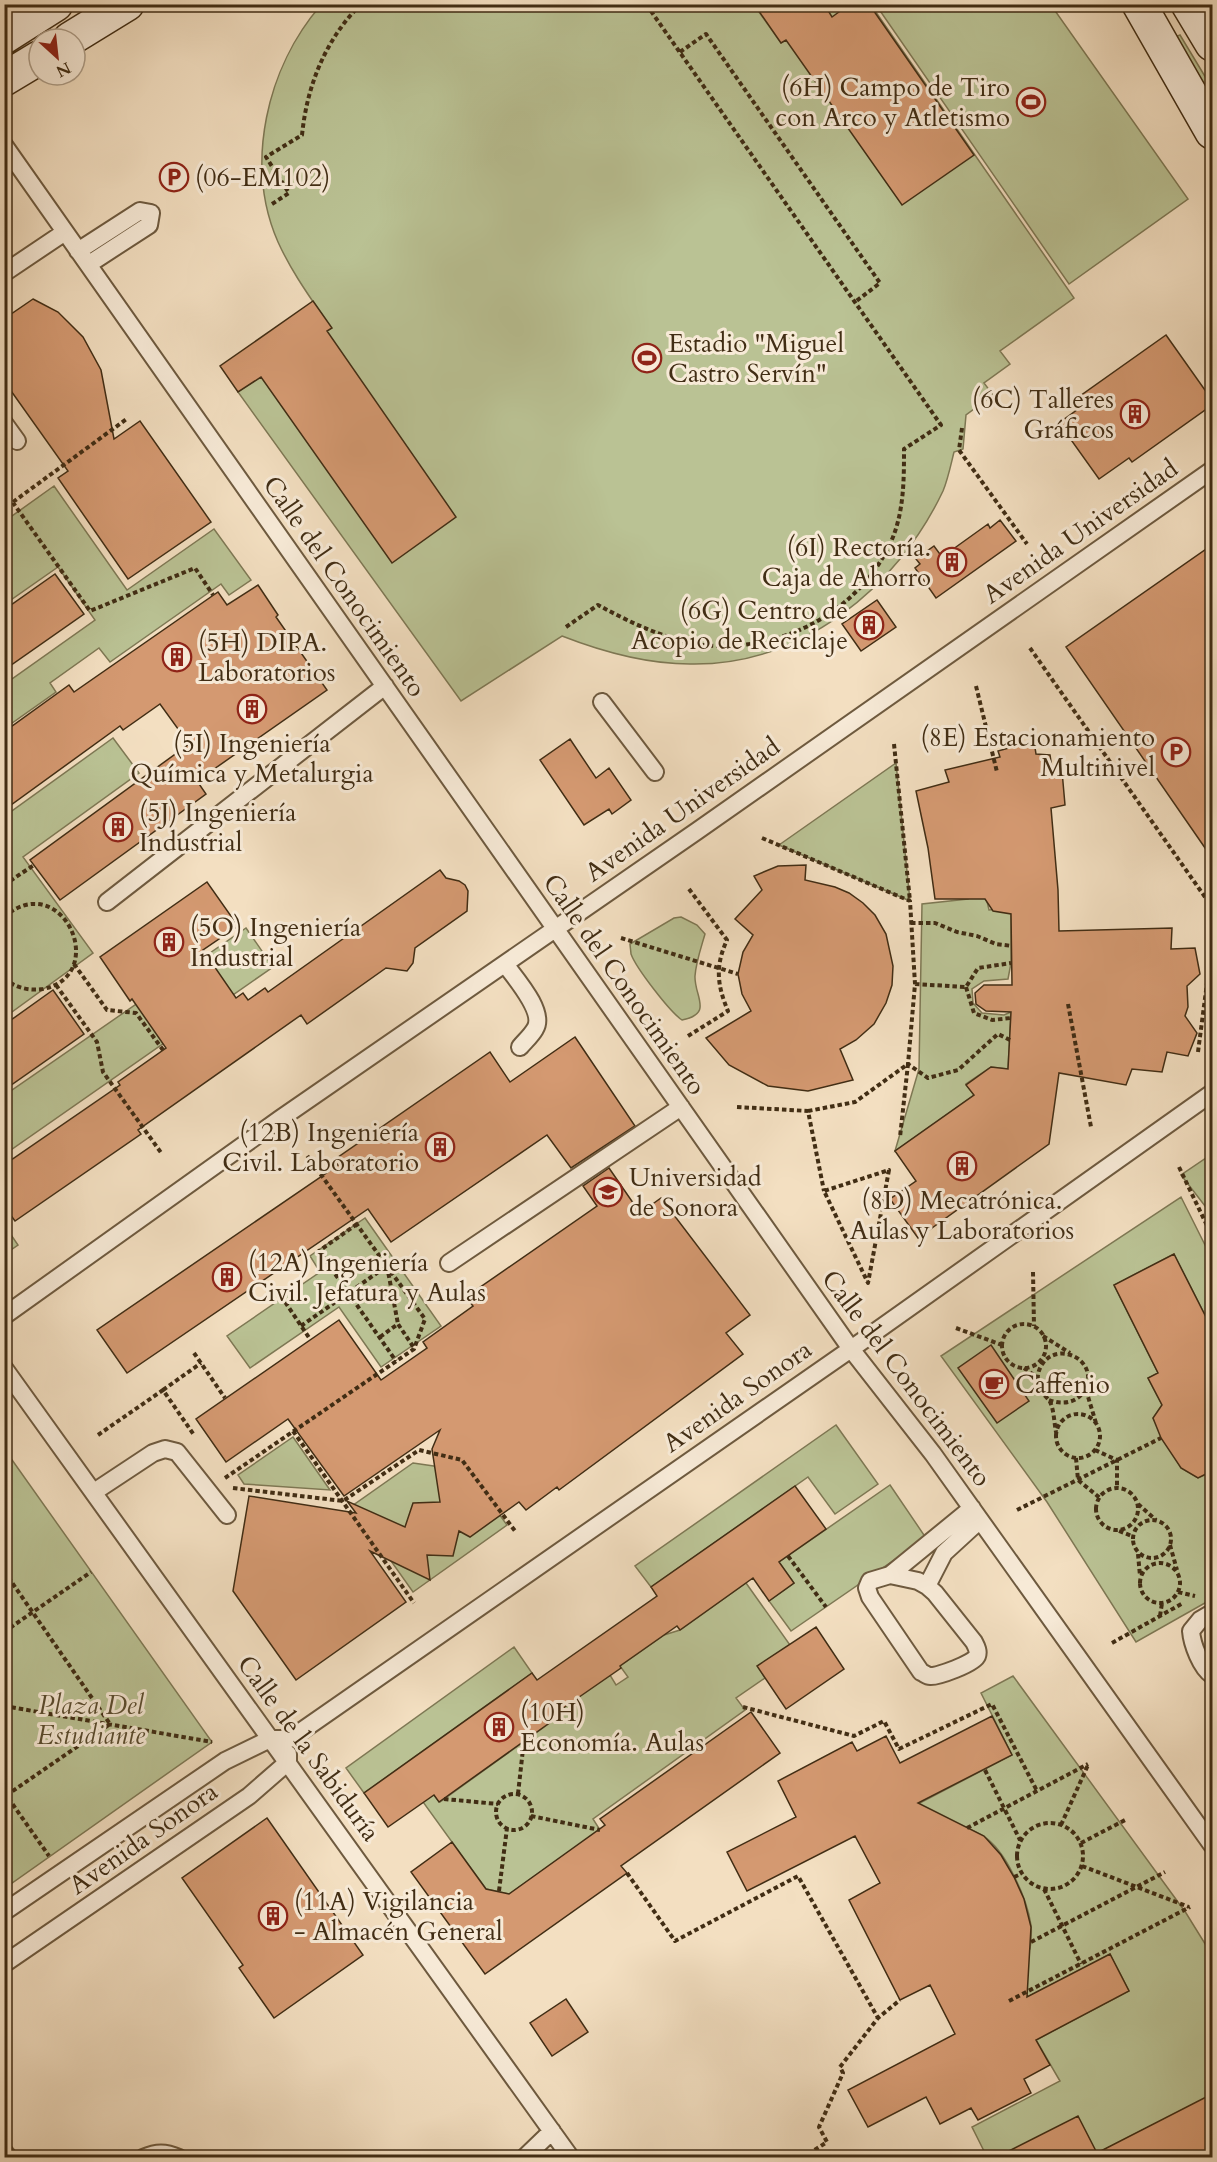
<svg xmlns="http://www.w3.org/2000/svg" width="1217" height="2162" font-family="Cardo,serif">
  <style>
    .green { fill: #bac294; stroke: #7e7854; stroke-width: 1.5 }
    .building { fill: #d49971; stroke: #412d14; stroke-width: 1.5 }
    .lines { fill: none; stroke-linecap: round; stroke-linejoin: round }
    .lane-casing { stroke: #6e5a3f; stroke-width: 20 }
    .secondary-casing { stroke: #412d14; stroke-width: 36 }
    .path { stroke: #412d14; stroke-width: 4; stroke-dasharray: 4.5 3; stroke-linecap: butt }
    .lane { stroke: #f7ead7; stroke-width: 16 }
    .secondary { stroke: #f7ead7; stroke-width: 33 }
    .labels { text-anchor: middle; stroke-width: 6; stroke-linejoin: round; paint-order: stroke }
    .poi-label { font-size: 26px; fill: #412d14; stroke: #f7ead7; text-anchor: start }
    .street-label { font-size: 26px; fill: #412d14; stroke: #f7ead7 }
    .park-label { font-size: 26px; font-style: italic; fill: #594b2e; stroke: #f7ead7 }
  </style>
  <rect width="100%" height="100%" fill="#f3dfc1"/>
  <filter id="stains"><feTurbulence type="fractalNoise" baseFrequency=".00333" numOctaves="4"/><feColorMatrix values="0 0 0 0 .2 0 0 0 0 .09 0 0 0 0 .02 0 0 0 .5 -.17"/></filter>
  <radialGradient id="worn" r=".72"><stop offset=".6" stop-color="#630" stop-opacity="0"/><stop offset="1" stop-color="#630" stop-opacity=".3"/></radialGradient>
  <!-- green -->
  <path class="green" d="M321,5H754L781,43L837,5H871L1074,298L1000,351L1010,364L984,383L993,395L966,415L963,449L954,452C951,464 948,479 943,491C897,588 802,666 690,664C646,664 603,652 562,636L461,701L238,392L331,328C312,300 292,273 278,242C244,164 267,67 321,5Z
    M876,5H1051L1188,199L1069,284Z
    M1180,35L1212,88V101L1175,37Z
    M54,486L127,590L214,529L251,580L229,595L221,584L110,662L99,648L50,683L56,692L5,728V684L95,620L58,567L5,604V521Z
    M113,738L139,773L23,857L93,953L5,1017V816Z
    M896,763L910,901L779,845Z
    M984,888L989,910L1011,908V963L1008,979L984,981L972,989L973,1003L982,1013L1004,1015L1011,1012L1008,1069L991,1067L966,1084L974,1095L895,1151L919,1069L922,904L968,899Z
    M681,917L697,925L705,934C701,948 696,962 695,976C694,996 714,1014 682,1020C670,1012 636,968 631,954C631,953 630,945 630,944L674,918Z
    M246,928L273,967L5,1154V1095Z
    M1212,1154V1215L1181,1175Z
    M1181,1197L1212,1259V1329L1174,1254L1114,1285L1158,1373L1148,1378L1162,1405L1153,1418L1181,1468L1198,1478L1209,1473L1212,1481V1599L1136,1642L1047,1502L941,1356Z
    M365,1218L441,1326L381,1367L339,1307L250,1368L227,1336L320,1272L310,1256Z
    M5,1226L18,1245L5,1254H4Z
    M836,1425L878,1484L835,1514L808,1477L651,1587L635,1566Z
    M293,1437L330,1490L244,1484L238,1475Z
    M5,1450L212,1742L5,1888Z
    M413,1463L468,1471L507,1525L413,1592L352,1506Z
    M890,1485L926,1538L791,1631L769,1601L794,1583L779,1562Z
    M746,1583L790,1645L758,1666L765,1678L736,1698L745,1710L593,1819L600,1830L509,1894L486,1889L423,1802L433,1794L440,1802L562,1714L564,1707L610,1675L616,1685L628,1677L620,1666L664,1635L680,1630Z
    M514,1647L532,1673L364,1793L346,1768Z
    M1013,1676L1186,1913L1212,1955V2095L1097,2153L1099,2157H987L972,2127L1060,2081L1036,2040L1129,1991L1110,1954L1012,2005L988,1970L1030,1949C1031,1941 1032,1933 1031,1925C1027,1899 1006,1850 983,1836C963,1824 936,1815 914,1806L1012,1755L981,1693Z"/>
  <!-- building -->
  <path class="building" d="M754,4H824L832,17L850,4H869L974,155L902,205L786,40L781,43Z
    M33,299L58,312L83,337L101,370L114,439L140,421L211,522L128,579L58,478L68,471L4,381V319Z
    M313,301L332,328L327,331L456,517L392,563L261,377L238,392L220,366Z
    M1166,335L1212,400V405L1132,462L1129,458L1099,479L1059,423L1085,404L1080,396Z
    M1000,520L1016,541L936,598L915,568L920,564L916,559L934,546L942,557L988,524L990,528Z
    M1212,545V858L1066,647Z
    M55,574L84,614L4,670V610Z
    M258,585L278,615L276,617L327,690L197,781L206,794L60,900L30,860L189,744L160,704L123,730L120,726L4,810V732L69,685L74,692L218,592L227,605Z
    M877,600L896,627L861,651L842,624Z
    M570,739L596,778L609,768L631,800L612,814L609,809L584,825L540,760Z
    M1034,741L1036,754L1050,755L1052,768L1062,771L1065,805L1051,808L1058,890L1059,931L1172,928L1171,949L1195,948L1200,974L1187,986L1188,1007L1185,1016L1197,1033L1188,1056L1167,1052L1162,1072L1132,1069L1126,1085L1059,1073L1049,1144L918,1238L890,1199L916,1181L895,1151L974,1095L966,1085L991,1067L1008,1069L1011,1012L986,1011L976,1004L975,993L984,985H1012L1011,914L993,911L985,899H935L928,848L916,791L949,782L945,770L1000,757L998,751Z
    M806,865L805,880L835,887L849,893L863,903L875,915L886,934L893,966L892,985L886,1003L874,1024L856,1040L840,1049L853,1080L808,1091L768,1086L729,1065L706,1038L751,1011L742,994L738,974L743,952L753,935L735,919L762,890L754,876L778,866Z
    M440,870L446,878L459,881L465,885L468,891L467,911L415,948L413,963L407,971L386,968L307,1024L301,1015L138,1130L141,1134L15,1221L4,1206V1165L120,1085L118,1082L166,1048L132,999L130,1001L100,957L207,882L238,926L203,950L236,998L243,993L248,1000L265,988L268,992Z
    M53,990L84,1034L4,1090V1025Z
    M575,1037L635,1126L571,1168L547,1135L391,1242L368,1209L127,1373L97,1330L338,1165L334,1160L490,1052L510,1082Z
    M609,1168L640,1213L661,1198L750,1315L726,1333L743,1354L559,1490L557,1487L526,1510L519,1502L470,1537L459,1531L453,1556L427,1555L430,1580L370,1551L406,1602L296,1680L233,1591L249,1496L356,1513L347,1501L405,1527L413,1503L440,1502L432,1449L440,1430L344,1496L288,1419L226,1462L196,1419L339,1320L381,1380L427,1348L423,1342L473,1306L466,1297L597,1206L583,1186Z
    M1174,1254L1212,1329V1471L1198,1478L1181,1468L1161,1438L1153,1418L1162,1405L1148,1378L1158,1373L1114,1285Z
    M991,1345L1029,1401L997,1423L958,1368Z
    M795,1486L826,1529L779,1562L794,1583L769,1601L753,1578L680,1630L677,1626L620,1666L621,1668L559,1711L562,1714L439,1802L434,1795L388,1827L364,1793L532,1673L537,1680L657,1596L651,1587Z
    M816,1627L844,1669L786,1709L757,1666Z
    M751,1712L780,1753L621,1866L627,1873L485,1974L411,1872L452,1842L486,1889L509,1894L605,1825L600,1819Z
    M992,1716L1012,1755L918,1803L984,1836L1001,1855L1014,1877L1024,1899L1031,1927L1027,1997L1110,1954L1129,1991L1036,2040L1050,2065L1024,2079L1031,2093L978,2120L971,2108L940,2124L926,2097L868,2127L848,2090L955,2034L930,1985L900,2000L849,1900L880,1883L855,1836L747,1891L727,1852L796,1817L778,1781L852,1742L857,1751L886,1736L900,1763Z
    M267,1818L363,1955L274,2018L239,1968L243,1965L182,1878Z
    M566,1999L588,2032L552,2056L530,2023Z
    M1212,2094V2150L1198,2157H997L1078,2116L1097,2153Z"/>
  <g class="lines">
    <!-- lane casing -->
    <g class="lane-casing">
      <path id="lane" d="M4,145L851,1349L933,1454L1212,1845
        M78,251L140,211L151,213L149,225L89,264
        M4,273L65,232
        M4,423L17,441
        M602,702L655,772
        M107,902L385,686
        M505,964C515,978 546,1012 535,1029C531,1036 525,1041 520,1047
        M449,1263L681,1107
        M4,1316L280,1119L697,831L1212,470
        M4,1368L571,2158
        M94,1492L153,1453L165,1449L177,1452L227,1515
        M890,1575L918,1581L927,1586L935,1593L974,1642C976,1646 979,1651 977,1656C975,1663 937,1677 930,1676C927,1676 924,1673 921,1672L870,1597L867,1588L870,1581Z
        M890,1575L972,1508
        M927,1586L944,1553L980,1520
        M1212,1613L1200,1620L1191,1631C1192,1644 1201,1668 1212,1675
        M4,1912L225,1761L270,1739H290L851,1349L1212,1093
        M4,1964L249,1796L288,1762V1754
        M4,2152L9,2158
        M143,2158C157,2152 165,2152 179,2158
        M524,2158L552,2131"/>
    </g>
    <!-- secondary casing -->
    <g class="secondary-casing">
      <path id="secondary" d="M1139,4L1212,132
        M1188,4L1212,44
        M4,37L56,4
        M70,39L127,4
        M4,79L39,58"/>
    </g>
    <!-- path -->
    <path class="path" d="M680,52L706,34L880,283L855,302
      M272,204L289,193L266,157L302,135C307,86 325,40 361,4
      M962,428L959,450L1027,544
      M4,490L90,611L195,568L213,595
      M13,502L128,418
      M566,627L598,605C635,625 680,647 723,646C793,646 860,607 890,544C904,514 904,481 904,449L941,425L646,4
      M1030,648L1212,907
      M976,686L997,772
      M894,744L910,901
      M762,838L910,901L915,984L908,1064L928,1078L958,1070L998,1034L1010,1040
      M4,885L34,865
      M4,917C62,867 111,975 43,989C29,991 15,988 4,978
      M911,923H935L957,932L977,936L996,944L1012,946
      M621,938L738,974
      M74,964L107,1010L136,1013L163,1050
      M915,984L966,987L978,968L1011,963
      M56,985L97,1042L103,1072L162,1154
      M966,987L974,1013L992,1020L1011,1018
      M1068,1004L1091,1127
      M688,1036L728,1011C717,985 715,966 727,940L689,889
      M1198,1052L1212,945
      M737,1107L808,1111L824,1191
      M808,1111L855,1102L908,1064L900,1137
      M1179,1167L1212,1236
      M889,1170L868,1283L824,1191Z
      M357,1224L319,1251L396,1361
      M1033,1272L1034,1326
      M281,1296L310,1339
      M1002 1346a22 22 0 1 1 44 0a22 22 0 1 1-44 0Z
      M301,1326L387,1266L398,1324
      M956,1328L1002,1345
      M1043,1336L1070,1353
      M380,1337L398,1324L414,1348
      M194,1353L225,1398
      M1024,1368L1038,1378
      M163,1390L201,1363
      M1086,1390L1096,1423
      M1049,1400C1064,1406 1081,1402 1087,1385C1095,1359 1059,1342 1043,1363C1036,1372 1036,1385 1043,1393C1043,1394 1049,1400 1049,1400C1054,1408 1054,1422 1056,1432
      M1056 1436a22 22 0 1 1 44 0a22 22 0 1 1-44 0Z
      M293,1431L414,1603
      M98,1435L163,1390L194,1435
      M1095,1450L1117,1460V1488
      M1076,1458L1078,1480L1100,1498
      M225,1478L414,1349L425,1319L306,1154
      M233,1488L343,1501L419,1450L462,1460L515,1531
      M1096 1509a21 21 0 1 1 42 0a21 21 0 1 1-42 0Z
      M1138,1504L1156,1520
      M1017,1510L1161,1438
      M1133 1539a19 19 0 1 1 38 0a19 19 0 1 1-38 0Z
      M1119,1531L1132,1536
      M1170,1545L1177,1570
      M1138,1554L1140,1576
      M788,1556L826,1607
      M1140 1583a20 20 0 1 1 40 0a20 20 0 1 1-40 0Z
      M4,1571L110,1724L4,1797
      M1178,1592L1195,1596
      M1160,1616L1162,1603
      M4,1632L91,1572
      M1112,1643L1183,1603
      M4,1706L212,1742
      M743,1707L854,1736L884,1721L899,1749L992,1704L1037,1791
      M985,1770L1020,1840
      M4,1792L49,1856
      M518,1794L524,1740
      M496 1812a18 18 0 1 1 36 0a18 18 0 1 1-36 0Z
      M444,1799L498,1804
      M531,1816L600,1830
      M1017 1856a33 33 0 1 1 66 0a33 33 0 1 1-66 0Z
      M1061,1825L1088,1765
      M967,1828L1088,1764
      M1081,1843L1127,1819
      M1082,1866L1189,1907
      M627,1873L675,1941L798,1876L878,2018
      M1014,1877L1021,1874
      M1044,1889L1081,1964
      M499,1891L507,1828
      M1031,1942L1165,1872
      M1009,2001L1190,1907
      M802,2158L827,2142L819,2127L843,2073L840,2067L878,2018L900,2000"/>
    <!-- lane -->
    <use href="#lane" class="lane"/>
    <!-- secondary -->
    <use href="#secondary" class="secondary"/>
  </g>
  <!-- icons -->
  <defs>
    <g id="stadium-ring" transform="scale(1.5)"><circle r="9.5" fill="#f7ead7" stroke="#8f2418" stroke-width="1.5"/><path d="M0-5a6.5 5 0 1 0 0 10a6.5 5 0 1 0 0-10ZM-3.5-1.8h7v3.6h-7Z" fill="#8f2418"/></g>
    <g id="parking-ring" transform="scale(1.5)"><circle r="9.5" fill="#f7ead7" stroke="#8f2418" stroke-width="1.5"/><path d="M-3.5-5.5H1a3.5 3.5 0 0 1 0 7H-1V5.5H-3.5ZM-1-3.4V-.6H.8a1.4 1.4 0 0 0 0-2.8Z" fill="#8f2418"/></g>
    <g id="building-ring" transform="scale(1.5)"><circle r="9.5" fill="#f7ead7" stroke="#8f2418" stroke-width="1.5"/><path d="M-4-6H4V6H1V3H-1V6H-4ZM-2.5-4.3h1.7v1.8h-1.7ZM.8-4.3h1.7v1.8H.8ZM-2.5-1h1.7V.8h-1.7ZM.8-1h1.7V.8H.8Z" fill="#8f2418"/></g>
    <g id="university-ring" transform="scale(1.5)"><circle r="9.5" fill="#f7ead7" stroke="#8f2418" stroke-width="1.5"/><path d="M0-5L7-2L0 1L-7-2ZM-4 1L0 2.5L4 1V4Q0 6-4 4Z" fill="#8f2418"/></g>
    <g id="cafe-ring" transform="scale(1.5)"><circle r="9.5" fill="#f7ead7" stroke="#8f2418" stroke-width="1.5"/><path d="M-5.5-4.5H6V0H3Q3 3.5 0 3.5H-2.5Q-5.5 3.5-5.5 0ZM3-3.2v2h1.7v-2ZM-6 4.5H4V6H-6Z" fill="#8f2418"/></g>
  </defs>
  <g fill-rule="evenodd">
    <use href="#stadium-ring" x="1031" y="102"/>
    <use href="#parking-ring" x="174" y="177"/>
    <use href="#stadium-ring" x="647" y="358"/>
    <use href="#building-ring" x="1135" y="414"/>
    <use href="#building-ring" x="952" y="562"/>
    <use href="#building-ring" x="869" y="625"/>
    <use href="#building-ring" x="177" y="657"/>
    <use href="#building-ring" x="252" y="709"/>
    <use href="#parking-ring" x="1176" y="752"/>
    <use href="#building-ring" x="118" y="827"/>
    <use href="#building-ring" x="169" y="942"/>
    <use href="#building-ring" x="440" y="1147"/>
    <use href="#building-ring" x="962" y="1166"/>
    <use href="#university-ring" x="608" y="1192"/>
    <use href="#building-ring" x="227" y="1277"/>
    <use href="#cafe-ring" x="994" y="1384"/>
    <use href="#building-ring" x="499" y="1727"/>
    <use href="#building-ring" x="273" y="1916"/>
  </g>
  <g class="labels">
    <!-- poi labels -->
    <g class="poi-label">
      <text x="1010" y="96" text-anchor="end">(6H) Campo de Tiro<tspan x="1010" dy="30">con Arco y Atletismo</tspan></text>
      <text x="195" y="186">(06-EM102)</text>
      <text x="668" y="352">Estadio "Miguel<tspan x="668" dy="30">Castro Servín"</tspan></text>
      <text x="1114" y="408" text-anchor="end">(6C) Talleres<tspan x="1114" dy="30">Gráficos</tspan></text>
      <text x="931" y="556" text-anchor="end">(6I) Rectoría.<tspan x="931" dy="30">Caja de Ahorro</tspan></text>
      <text x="848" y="619" text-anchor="end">(6G) Centro de<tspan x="848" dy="30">Acopio de Reciclaje</tspan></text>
      <text x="198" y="651">(5H) DIPA.<tspan x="198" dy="30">Laboratorios</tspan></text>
      <text x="1155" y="746" text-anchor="end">(8E) Estacionamiento<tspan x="1155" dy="30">Multinivel</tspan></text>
      <text x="252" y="752" text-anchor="middle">(5I) Ingeniería<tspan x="252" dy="30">Química y Metalurgia</tspan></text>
      <text x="139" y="821">(5J) Ingeniería<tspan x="139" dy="30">Industrial</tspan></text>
      <text x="190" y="936">(5O) Ingeniería<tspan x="190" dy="30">Industrial</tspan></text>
      <text x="419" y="1141" text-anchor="end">(12B) Ingeniería<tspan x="419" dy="30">Civil. Laboratorio</tspan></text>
      <text x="629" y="1186">Universidad<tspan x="629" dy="30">de Sonora</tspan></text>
      <text x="962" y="1209" text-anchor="middle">(8D) Mecatrónica.<tspan x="962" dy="30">Aulas y Laboratorios</tspan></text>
      <text x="248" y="1271">(12A) Ingeniería<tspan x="248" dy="30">Civil. Jefatura y Aulas</tspan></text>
      <text x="1015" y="1393">Caffenio</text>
      <text x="520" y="1721">(10H)<tspan x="520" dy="30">Economía. Aulas</tspan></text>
      <text x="294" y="1910">(11A) Vigilancia<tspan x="294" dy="30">- Almacén General</tspan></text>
    </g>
    <!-- street labels -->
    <g class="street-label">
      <text transform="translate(1080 531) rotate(-35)" y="9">Avenida Universidad</text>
      <text transform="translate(345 586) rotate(55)" y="9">Calle del Conocimiento</text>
      <text transform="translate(682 809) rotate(-35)" y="9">Avenida Universidad</text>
      <text transform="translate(625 984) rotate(55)" y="9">Calle del Conocimiento</text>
      <text transform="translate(907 1378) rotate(53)" y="9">Calle del Conocimiento</text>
      <text transform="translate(737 1396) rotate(-35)" y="9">Avenida Sonora</text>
      <text transform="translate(309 1748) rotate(54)" y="9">Calle de la Sabiduría</text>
      <text transform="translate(143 1838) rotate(-35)" y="9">Avenida Sonora</text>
    </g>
    <!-- park labels -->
    <g class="park-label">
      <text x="91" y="1714">Plaza Del<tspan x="91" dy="30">Estudiante</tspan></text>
    </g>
  </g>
  <!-- margin -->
  <rect width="1217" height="2162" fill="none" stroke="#f3dfc1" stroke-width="24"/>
  <rect x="6" y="6" width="1205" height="2150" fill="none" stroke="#412d14" stroke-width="3"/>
  <rect x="12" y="12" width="1193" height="2138" fill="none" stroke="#412d14" stroke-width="1.5"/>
  <!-- north arrow -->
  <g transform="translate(57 57) rotate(153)"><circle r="28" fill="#f7ead7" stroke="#ae9e89" stroke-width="1.5"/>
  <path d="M0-4.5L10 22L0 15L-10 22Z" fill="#8f2418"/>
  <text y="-9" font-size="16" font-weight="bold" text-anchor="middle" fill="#412d14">N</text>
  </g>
  <rect width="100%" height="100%" filter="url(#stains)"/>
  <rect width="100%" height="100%" fill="url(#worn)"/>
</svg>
